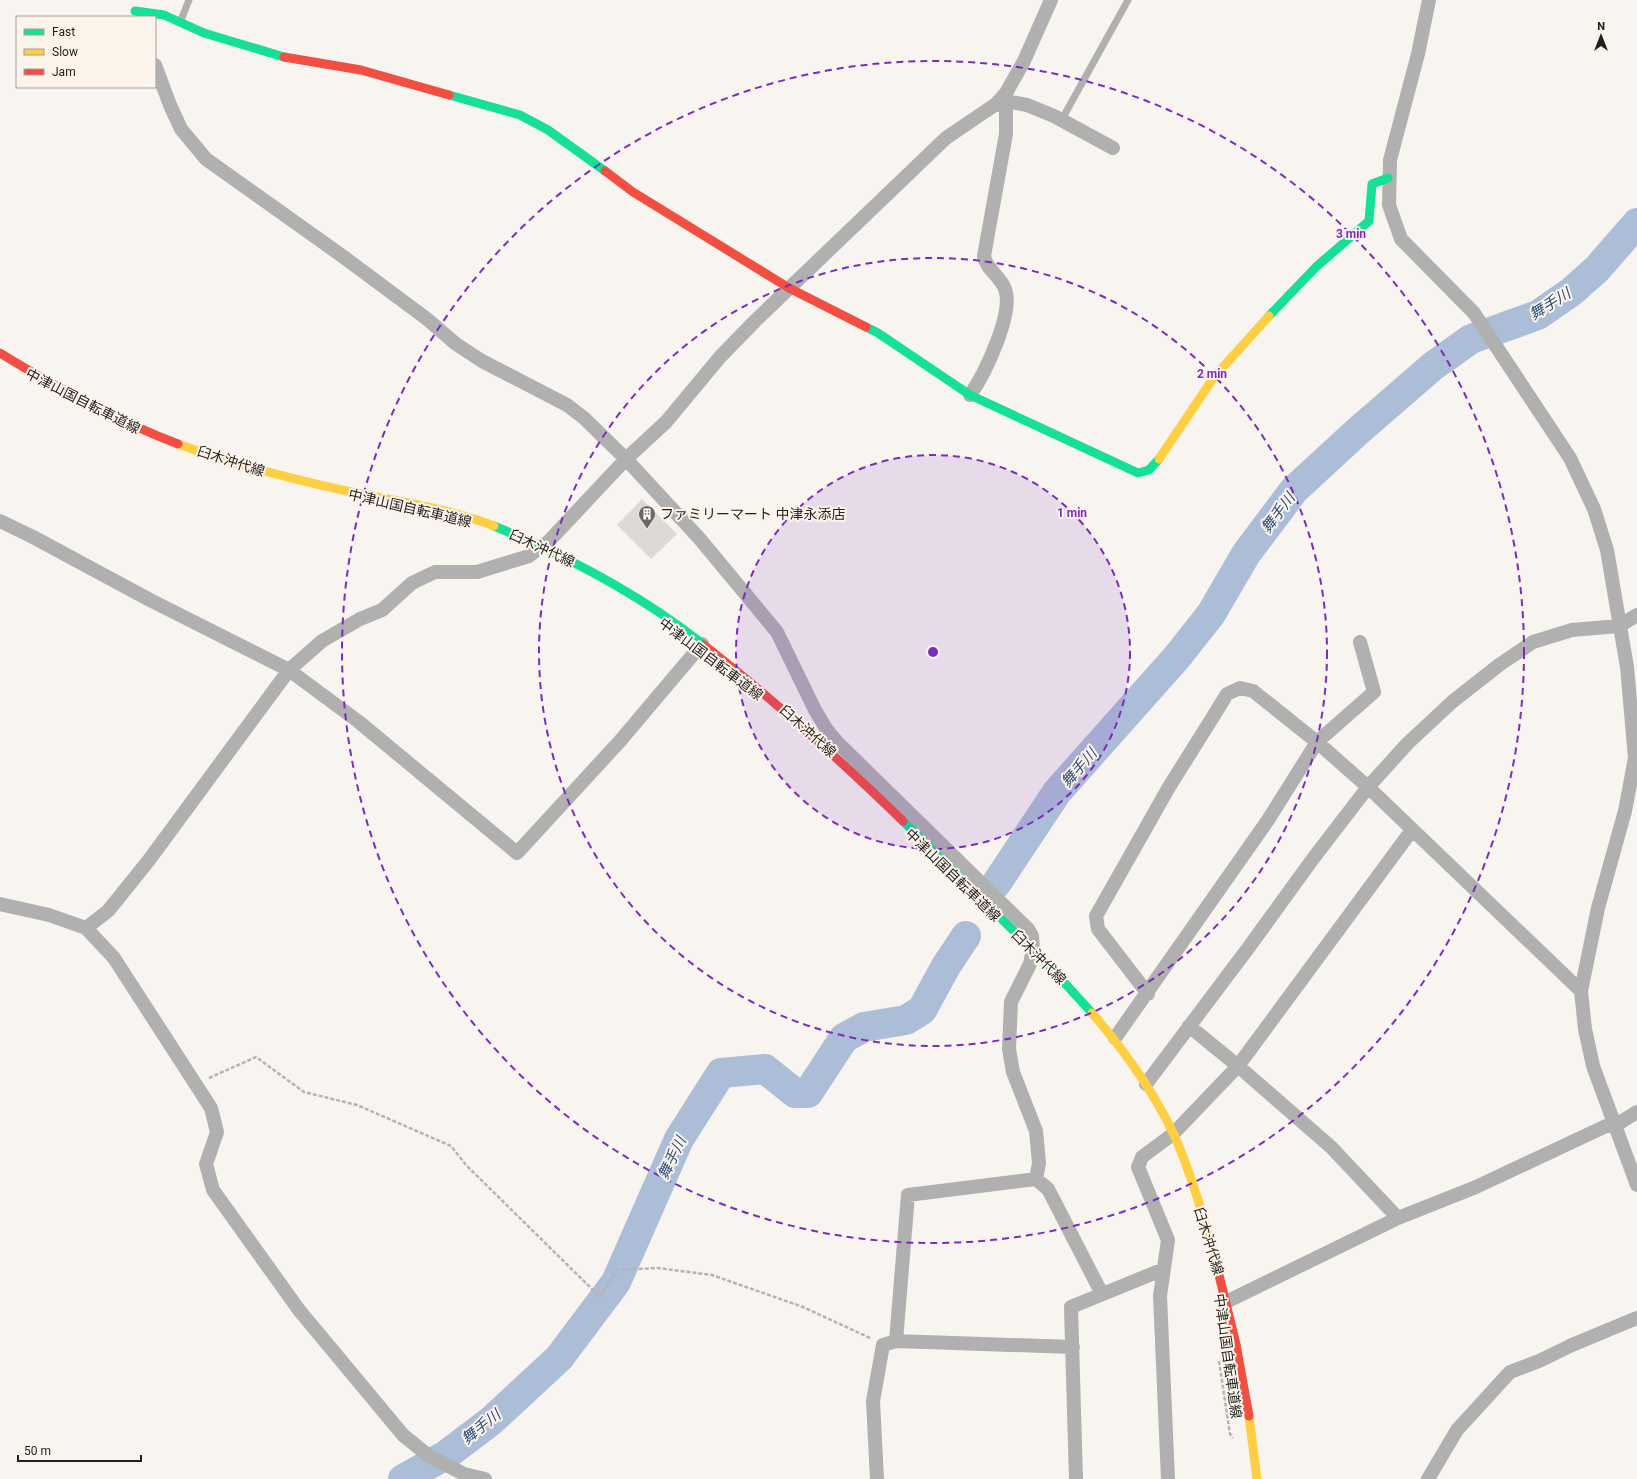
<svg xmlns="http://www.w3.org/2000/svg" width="1637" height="1479" font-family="Roboto,'Noto Sans JP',sans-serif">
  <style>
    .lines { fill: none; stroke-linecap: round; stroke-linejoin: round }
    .river { stroke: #acbdd7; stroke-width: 30 }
    .building { fill: #dddad6 }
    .path { stroke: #b5b3b3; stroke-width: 2.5; stroke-dasharray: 4 2; stroke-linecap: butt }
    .lane { stroke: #b0b0b1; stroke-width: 7 }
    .street { stroke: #b0b0b1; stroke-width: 14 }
    .fast { stroke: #16e098; stroke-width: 9 }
    .slow { stroke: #ffcf43; stroke-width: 9 }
    .jam { stroke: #f24e42; stroke-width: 9 }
    .ring { fill: none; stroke: #7b2cbf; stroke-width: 2; stroke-dasharray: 7 5 }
    .labels { text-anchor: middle; stroke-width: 4; stroke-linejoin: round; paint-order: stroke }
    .street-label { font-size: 14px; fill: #211e1b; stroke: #fcf4eb }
    .poi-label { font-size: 14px; fill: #211e1b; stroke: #fcf4eb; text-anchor: start }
    .water-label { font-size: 15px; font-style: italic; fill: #2a4d81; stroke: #fcf4eb }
    .centre { fill: #7b2cbf; stroke: #fcf4eb; stroke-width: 2 }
    .ring-label { font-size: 12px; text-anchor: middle; font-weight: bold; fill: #7b2cbf; stroke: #fcf4eb; stroke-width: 4; stroke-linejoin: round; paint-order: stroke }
  </style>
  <rect width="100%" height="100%" fill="#f8f4ef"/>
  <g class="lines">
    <!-- river -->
    <path class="river" d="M996,884L1057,792L1177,657L1211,614L1246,554L1294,490L1358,431L1433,366L1471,339L1538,315L1571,292L1597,269L1637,223
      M403,1479L446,1455L491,1421L559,1358L616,1282L679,1139L721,1073L765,1069L795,1093H808L844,1038L864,1027L906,1020L922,1010L946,966L966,936"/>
  </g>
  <!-- building -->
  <path class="building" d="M642,499L677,534L651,559L617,525Z"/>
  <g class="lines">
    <!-- path -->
    <path class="path" d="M209,1078L256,1057L304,1092L357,1105L451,1146L466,1165L600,1297L617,1270L658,1268L712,1275L803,1307L870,1338
      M1219,1361L1230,1434L1233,1438"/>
    <!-- lane -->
    <path class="lane" d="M181,20L189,0
      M1061,121L1128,0"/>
    <!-- street -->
    <path class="street" d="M1429,0L1418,54L1390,160L1389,205L1401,239L1474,313L1570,458L1594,509L1607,550L1627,667L1635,758L1625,811L1598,908L1581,991L1585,1029L1593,1066L1637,1185
      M155,65L170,105L181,129L206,159L345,258L427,319L456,344L482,361L567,405L584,418L626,459L699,538L777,632L815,710L827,730L838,743L1028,929L1032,936L1033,949L1030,964L1011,1002L1009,1049L1013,1072L1036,1131L1039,1163L1036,1179
      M970,395C985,374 1014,313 1005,289C1000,276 986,269 984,256L1006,134V111L1000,100L1027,105L1054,116L1113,148
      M0,521L33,537L150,600L289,670L359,722L517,853L620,741L702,644
      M0,904L49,915L86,928L114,958L211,1108L217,1132L206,1164L213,1190L299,1310L403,1435L429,1456L464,1474L485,1479
      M86,928L108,911L149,860L289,670L322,641L360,619L382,610L412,583L435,572H477L529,556L549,541L626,459L666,422L720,357L755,321L946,138L996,104L1006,93L1024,61L1051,0
      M1148,994L1098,929L1096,916L1169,787L1211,720L1227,694L1240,688L1253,691L1317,742L1368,787L1581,991
      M1189,1026L1238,1066L1331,1147L1398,1218
      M1115,1038L1268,820L1317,742L1374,692L1360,642
      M1146,1084L1249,947L1312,860L1368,787L1408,743L1452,702L1499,665L1533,642L1572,630L1619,626L1637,615
      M1226,1302L1398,1218L1476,1187L1606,1126L1616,1125L1637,1112
      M896,1341L908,1195L1036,1179L1048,1189L1102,1294
      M877,1479L873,1401L883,1345L896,1341L1073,1347
      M1076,1479L1071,1307L1164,1269
      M1168,1479L1160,1296L1168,1240L1138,1167L1142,1157L1173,1134L1238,1066L1412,830
      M1428,1479L1457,1430L1510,1372L1539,1361L1572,1345L1637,1318"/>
    <!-- fast -->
    <path class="fast" d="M135,11L164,15L204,33L284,57
      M449,95L520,115L548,130L605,171
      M1269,316L1316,267L1369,221L1372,184L1388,178
      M866,327L878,333L970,395L1138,473L1149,470L1159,459
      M494,526C569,557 641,595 704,645
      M903,821L1051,968L1092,1013"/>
    <!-- slow -->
    <path class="slow" d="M178,444C236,465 295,480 356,493C402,502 450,509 494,526
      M1159,459L1214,377L1269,316
      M1092,1013C1124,1050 1154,1092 1175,1137C1192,1176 1204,1219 1215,1259
      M1249,1416L1257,1479"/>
    <!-- jam -->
    <path class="jam" d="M284,57L361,70L449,95
      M605,171L633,192L789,288L866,327
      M0,353C57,388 115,420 178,444
      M704,645C774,700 839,759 903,821
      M1215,1259L1236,1344L1249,1416"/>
  </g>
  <!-- distance rings -->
  <circle cx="933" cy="652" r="197" fill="#7b2cbf" fill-opacity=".12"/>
  <g class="ring">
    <circle cx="933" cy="652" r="197"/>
    <circle cx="933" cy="652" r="394"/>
    <circle cx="933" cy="652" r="591"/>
  </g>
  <!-- icons -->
  <defs>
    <g id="building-pin" transform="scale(0.9)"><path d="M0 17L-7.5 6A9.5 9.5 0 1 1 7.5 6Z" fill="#6c6965" stroke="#fcf4eb"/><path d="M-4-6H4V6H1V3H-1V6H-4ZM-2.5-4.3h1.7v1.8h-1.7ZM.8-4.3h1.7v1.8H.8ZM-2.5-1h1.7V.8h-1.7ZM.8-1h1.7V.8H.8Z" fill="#fff"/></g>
  </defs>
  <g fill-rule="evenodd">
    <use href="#building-pin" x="647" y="514"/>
  </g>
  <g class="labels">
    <!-- street labels -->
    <g class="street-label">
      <text transform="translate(83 401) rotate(27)" y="5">中津山国自転車道線</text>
      <text transform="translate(231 461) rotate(18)" y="5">臼木沖代線</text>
      <text transform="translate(410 508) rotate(13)" y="5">中津山国自転車道線</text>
      <text transform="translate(542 548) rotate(25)" y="5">臼木沖代線</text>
      <text transform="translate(711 659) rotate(37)" y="5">中津山国自転車道線</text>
      <text transform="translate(808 731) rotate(42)" y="5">臼木沖代線</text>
      <text transform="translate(953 875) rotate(44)" y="5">中津山国自転車道線</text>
      <text transform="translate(1039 957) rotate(45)" y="5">臼木沖代線</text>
      <text transform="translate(1209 1241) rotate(73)" y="5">臼木沖代線</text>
      <text transform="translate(1228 1356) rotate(82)" y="5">中津山国自転車道線</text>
    </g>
    <!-- poi labels -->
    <g class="poi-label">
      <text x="660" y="519">ファミリーマート 中津永添店</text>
    </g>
    <!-- water labels -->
    <g class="water-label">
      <text transform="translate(1550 304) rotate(-32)" y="5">舞手川</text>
      <text transform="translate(1278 513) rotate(-53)" y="5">舞手川</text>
      <text transform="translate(1079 768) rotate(-49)" y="5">舞手川</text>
      <text transform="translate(672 1158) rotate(-64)" y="5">舞手川</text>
      <text transform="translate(481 1427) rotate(-39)" y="5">舞手川</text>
    </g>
  </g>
  <circle cx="933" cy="652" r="6" class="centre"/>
  <g class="ring-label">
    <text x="1351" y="238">3 min</text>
    <text x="1212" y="378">2 min</text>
    <text x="1072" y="517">1 min</text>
  </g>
  <!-- legend -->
  <rect x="16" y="16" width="140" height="72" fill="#fcf4eb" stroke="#a49e98"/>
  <rect x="24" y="29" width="20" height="6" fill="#16e098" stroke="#a49e98"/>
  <text x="52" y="36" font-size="12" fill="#211e1b">Fast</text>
  <rect x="24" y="49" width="20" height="6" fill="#ffcf43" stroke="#a49e98"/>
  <text x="52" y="56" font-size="12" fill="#211e1b">Slow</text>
  <rect x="24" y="69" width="20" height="6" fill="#f24e42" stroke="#a49e98"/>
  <text x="52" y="76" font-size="12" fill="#211e1b">Jam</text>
  <!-- north arrow -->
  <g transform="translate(1601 36)" stroke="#fcf4eb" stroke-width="3" paint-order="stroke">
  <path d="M0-3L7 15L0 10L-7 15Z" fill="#211e1b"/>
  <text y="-6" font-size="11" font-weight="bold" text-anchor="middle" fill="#211e1b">N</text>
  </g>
  <!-- scale -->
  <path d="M18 1455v6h123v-6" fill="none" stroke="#211e1b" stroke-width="2"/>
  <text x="24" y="1455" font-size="12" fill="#211e1b" stroke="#fcf4eb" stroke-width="3" paint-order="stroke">50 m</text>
</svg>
